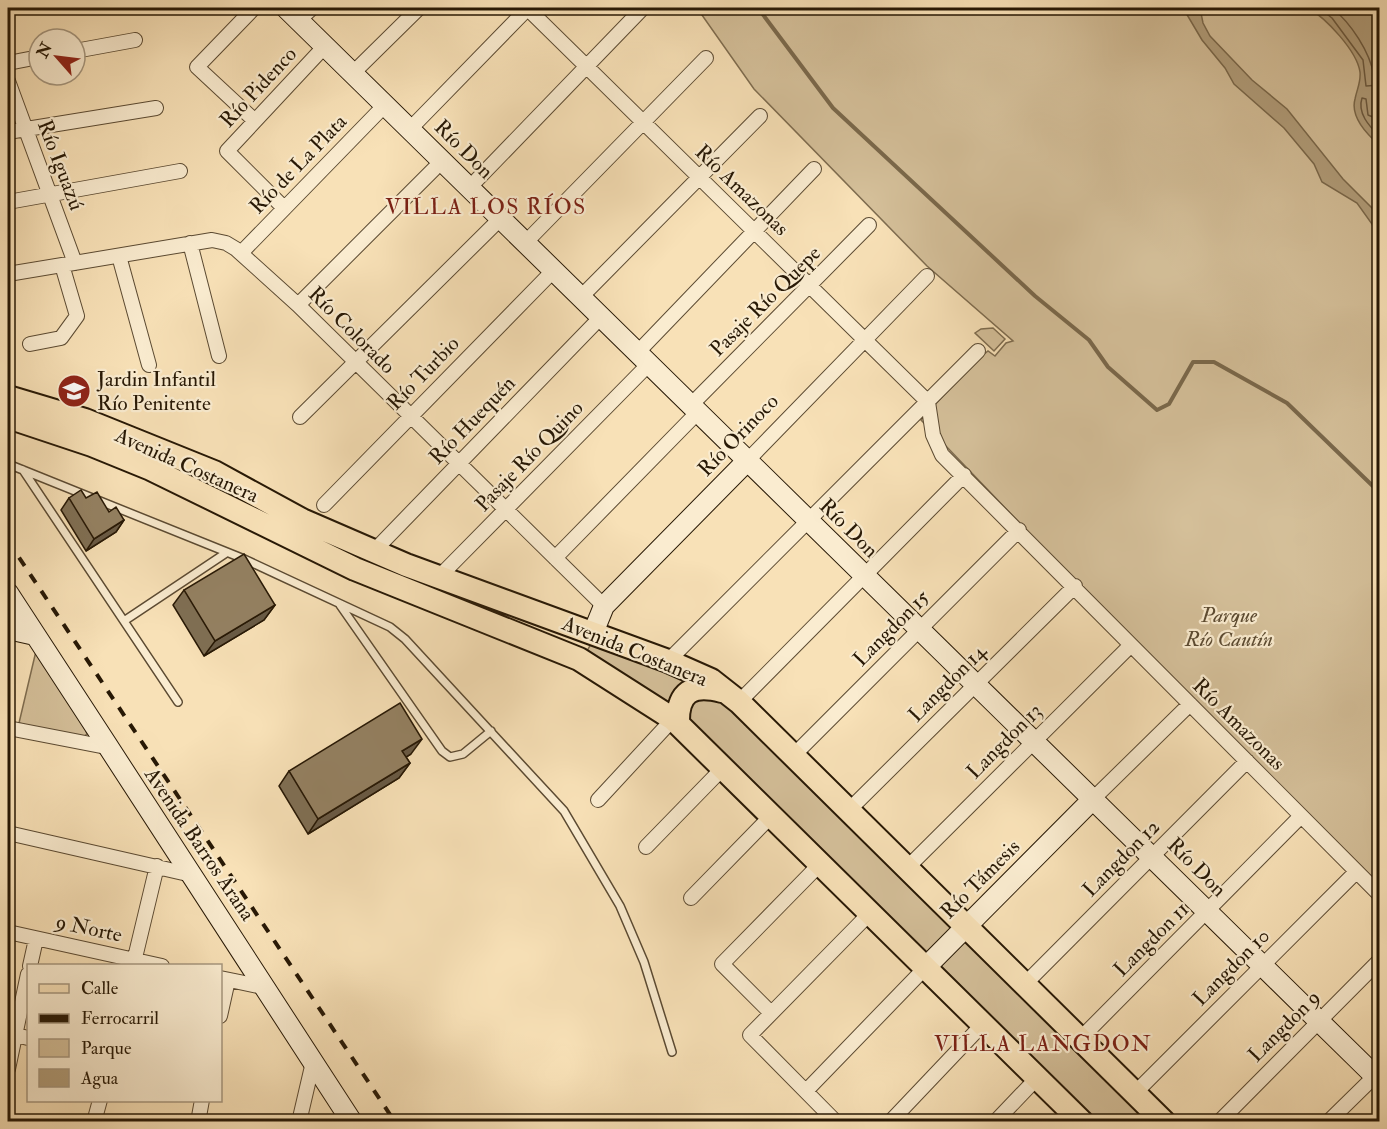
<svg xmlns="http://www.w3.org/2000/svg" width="1387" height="1129" font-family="'IM FELL Double Pica',serif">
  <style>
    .green { fill: #d4bf99; stroke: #7e6c4f; stroke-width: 1.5 }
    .water { fill: #b19d7a; stroke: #7a684b; stroke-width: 1.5 }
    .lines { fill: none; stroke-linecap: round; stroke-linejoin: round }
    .shore { stroke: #6c5a40; stroke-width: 1.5 }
    .stream { stroke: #7a684b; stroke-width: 4 }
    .lane-casing { stroke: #5b4a32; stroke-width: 10 }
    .street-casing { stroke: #5b4a32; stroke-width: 16 }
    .secondary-casing { stroke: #271805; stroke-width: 22 }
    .primary-casing { stroke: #271805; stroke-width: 26 }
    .lane { stroke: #faecd0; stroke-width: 7 }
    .street { stroke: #faecd0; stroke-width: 14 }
    .secondary { stroke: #faecd0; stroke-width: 20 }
    .primary { stroke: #f8e1b7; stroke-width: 22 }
    .rail { stroke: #271805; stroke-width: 4; stroke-dasharray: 10 10; stroke-linecap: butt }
    .wall { fill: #7f6f54; stroke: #271805; stroke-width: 1.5 }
    .shaded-wall { fill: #685a45; stroke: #271805; stroke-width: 1.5 }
    .building { fill: #948162; stroke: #271805; stroke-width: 1.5 }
    .labels { text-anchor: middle; stroke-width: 4.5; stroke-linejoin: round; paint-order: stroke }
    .street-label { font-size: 21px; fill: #271805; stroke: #faecd0 }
    .poi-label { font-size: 21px; fill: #271805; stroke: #faecd0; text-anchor: start }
    .park-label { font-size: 21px; font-style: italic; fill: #5b4a31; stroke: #faecd0 }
    .neighbourhood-label { font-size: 22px; letter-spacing: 1.5px; fill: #7a1f14; stroke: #faecd0 }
  </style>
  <rect width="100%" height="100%" fill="#f8e1b7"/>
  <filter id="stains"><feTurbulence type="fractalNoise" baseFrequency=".00333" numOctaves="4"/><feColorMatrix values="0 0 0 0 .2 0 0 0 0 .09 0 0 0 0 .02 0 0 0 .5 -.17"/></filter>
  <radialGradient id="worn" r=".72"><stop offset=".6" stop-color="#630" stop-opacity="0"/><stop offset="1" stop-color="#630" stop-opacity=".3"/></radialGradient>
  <!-- green -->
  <path class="green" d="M697,8H1379V886L1034,538L921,420L972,364L988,351L995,356L1006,343L1013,341L927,266L754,89Z
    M993,328L1005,339L994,351L975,333L981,329Z
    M595,637L710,682L1160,1121H1088L674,716L583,658Z
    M36,651L84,726L87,734L79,740L19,723Z"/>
  <!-- water -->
  <path class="water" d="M1183,8H1200L1203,23L1210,36L1252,80L1287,109L1343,179L1377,213L1379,217V242L1372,224L1357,203L1322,182L1314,164L1284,128L1234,84L1225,68L1202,40Z
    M1308,8H1373L1379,16V92H1374V112L1379,114V145C1367,134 1350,117 1355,99C1357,89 1361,82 1360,72C1357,51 1326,18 1308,8Z"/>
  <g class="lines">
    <!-- shore -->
    <path class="shore" d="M1319,8L1332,18L1363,60L1366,86L1380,85
      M1332,8C1351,23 1370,52 1374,76L1380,78
      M1380,120L1368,115L1366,99L1362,98C1357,113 1369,126 1380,137"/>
    <!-- stream -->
    <path class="stream" d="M758,8L833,108L1035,296L1089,340L1108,367L1157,410L1169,404L1193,362H1214L1287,403L1380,493"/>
    <!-- lane casing -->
    <g class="lane-casing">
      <path id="lane" d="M8,464L244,559L390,627L405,639L564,811L620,906L644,962L672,1052
        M23,470L178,702
        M340,605L442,751L450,757L463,754L491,731
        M124,621L226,553"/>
    </g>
    <!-- street casing -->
    <g class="street-casing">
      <path id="street" d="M254,8L197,67L255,121
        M527,8L928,402L933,435L942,455L1380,895
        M299,20L312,8
        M75,51L135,40
        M8,63L39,57
        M353,73L419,8
        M8,81L75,263
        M410,129L528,8
        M8,132L156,108
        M469,188L642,9
        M8,202L180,171
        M284,208L227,151L325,46
        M190,243L219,356
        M525,243L706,58
        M241,253L385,105
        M119,256L149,365
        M8,274L212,240L226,243L236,249L298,305L604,606
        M580,298L760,116
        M298,305L442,161
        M30,344L61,338L77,316L62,265
        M637,353L814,169
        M690,406L869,225
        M300,417L500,219
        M747,461L927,276
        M324,505L553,271
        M373,552L600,318
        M555,558L697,413
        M439,577L648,365
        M668,661L978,351
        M739,702L964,475
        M8,728L106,747
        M793,756L1019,530
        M1093,799L1190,704
        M598,800L673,719
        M849,810L1075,586
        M8,833L192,875
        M646,847L724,767
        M907,868L1131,645
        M691,898L772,815
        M8,932L162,966
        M30,966L36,939
        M133,966L157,866
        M220,978L268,988
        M1025,984L1247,761
        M771,1013L722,964L821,863
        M220,1016L228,980
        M8,1033L28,1038
        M1080,1039L1301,816
        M8,1069L28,974
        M806,1091L926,967
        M1135,1093L1356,872
        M94,1122L100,1100
        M198,1122L202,1100
        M299,1122L313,1062
        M836,1122L750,1035L871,912
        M890,1122L983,1024
        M995,1122L1038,1077
        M1219,1122L1380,960
        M1328,1122L1380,1071"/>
    </g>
    <!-- secondary casing -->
    <g class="secondary-casing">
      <path id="secondary" d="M286,8L1380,1081
        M8,593C123,769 237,945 352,1122
        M8,629L35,635
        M593,633L604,606L747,461
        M926,967L1093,799"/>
    </g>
    <!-- primary casing -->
    <g class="primary-casing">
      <path id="primary" d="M8,397L85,420L214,472L302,520L406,565L668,661L711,680L739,702L1164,1122
        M8,417L92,445L151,469L355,569L579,659L673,719L1082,1122
        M678,724C677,692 692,683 722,691"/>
    </g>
    <!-- lane -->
    <use href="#lane" class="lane"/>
    <!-- street -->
    <use href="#street" class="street"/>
    <!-- secondary -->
    <use href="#secondary" class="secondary"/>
    <!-- primary -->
    <use href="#primary" class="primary"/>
    <!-- rail -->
    <path class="rail" d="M8,541L395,1122"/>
  </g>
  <!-- wall -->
  <path class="wall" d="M69,498L109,512L124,520L116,532L86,551L61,510Z
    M184,590L275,605L264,620L204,656L173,605Z
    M411,754L406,757L410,763L399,778L308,834L279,786L289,771Z"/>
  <!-- shaded-wall -->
  <path class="shaded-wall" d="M124,520L116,532L86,551L94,539Z
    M275,605L264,620L204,656L215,641Z
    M422,739L411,754L392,766L402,751Z
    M410,763L399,778L308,834L318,819Z"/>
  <!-- building -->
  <path class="building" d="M81,490L86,498L97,492L109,512L116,507L124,520L94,539L69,498Z
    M244,554L275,605L215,641L184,590Z
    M400,703L422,739L402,751L410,763L318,819L289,771Z"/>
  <!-- icons -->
  <defs>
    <g id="school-disc" transform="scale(1.725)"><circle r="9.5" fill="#8f2418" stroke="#faecd0"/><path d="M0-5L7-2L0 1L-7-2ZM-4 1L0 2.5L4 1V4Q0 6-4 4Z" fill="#fff"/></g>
  </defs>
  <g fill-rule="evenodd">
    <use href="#school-disc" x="74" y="391"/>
  </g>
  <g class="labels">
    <!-- street labels -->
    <g class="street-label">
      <text transform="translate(258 87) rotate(-47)" y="7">Río Pidenco</text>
      <text transform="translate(464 149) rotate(45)" y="7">Río Don</text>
      <text transform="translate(298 164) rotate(-46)" y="7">Río de La Plata</text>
      <text transform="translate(61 165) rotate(69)" y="7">Río Iguazú</text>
      <text transform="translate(742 190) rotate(44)" y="7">Río Amazonas</text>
      <text transform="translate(765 301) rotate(-45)" y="7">Pasaje Río Quepe</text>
      <text transform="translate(352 330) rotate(45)" y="7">Río Colorado</text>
      <text transform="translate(423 373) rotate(-46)" y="7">Río Turbio</text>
      <text transform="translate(472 420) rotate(-46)" y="7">Río Huequén</text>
      <text transform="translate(738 435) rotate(-46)" y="7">Río Orinoco</text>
      <text transform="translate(529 456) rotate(-46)" y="7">Pasaje Río Quino</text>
      <text transform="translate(187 465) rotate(24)" y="7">Avenida Costanera</text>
      <text transform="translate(849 528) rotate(45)" y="7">Río Don</text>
      <text transform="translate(891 628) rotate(-45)" y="7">Langdon 15</text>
      <text transform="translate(635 651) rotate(22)" y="7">Avenida Costanera</text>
      <text transform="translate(947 683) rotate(-45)" y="7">Langdon 14</text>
      <text transform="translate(1239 724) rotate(45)" y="7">Río Amazonas</text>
      <text transform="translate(1004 741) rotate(-45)" y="7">Langdon 13</text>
      <text transform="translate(200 844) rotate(56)" y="7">Avenida Barros Arana</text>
      <text transform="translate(1121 858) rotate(-45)" y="7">Langdon 12</text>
      <text transform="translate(1197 867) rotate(45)" y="7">Río Don</text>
      <text transform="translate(980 879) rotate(-45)" y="7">Río Támesis</text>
      <text transform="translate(89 928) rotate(12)" y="7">9 Norte</text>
      <text transform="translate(1151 939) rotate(-45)" y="7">Langdon 11</text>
      <text transform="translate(1231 967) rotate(-45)" y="7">Langdon 10</text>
      <text transform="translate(1284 1026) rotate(-45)" y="7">Langdon 9</text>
    </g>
    <!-- poi labels -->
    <g class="poi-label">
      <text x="97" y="386">Jardin Infantil<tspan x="97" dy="24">Río Penitente</tspan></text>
    </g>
    <!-- park labels -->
    <g class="park-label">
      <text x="1229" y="622">Parque<tspan x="1229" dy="24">Río Cautín</tspan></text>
    </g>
    <!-- neighbourhood labels -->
    <g class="neighbourhood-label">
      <text x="486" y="214">VILLA LOS RÍOS</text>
      <text x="1043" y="1051">VILLA LANGDON</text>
    </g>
  </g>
  <!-- margin -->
  <rect width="1387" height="1129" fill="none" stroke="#f8e1b7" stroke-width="30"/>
  <rect x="9" y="9" width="1369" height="1111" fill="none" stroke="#271805" stroke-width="3"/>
  <rect x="15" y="15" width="1357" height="1099" fill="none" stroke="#271805" stroke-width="1.5"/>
  <!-- legend -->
  <rect x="27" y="964" width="195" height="138" fill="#faecd0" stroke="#a6977f" stroke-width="1.5"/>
  <rect x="39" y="984" width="30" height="9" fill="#f8e1b7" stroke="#a6977f" stroke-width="1.5"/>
  <text x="81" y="994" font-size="18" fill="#271805">Calle</text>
  <rect x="39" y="1014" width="30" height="9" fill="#271805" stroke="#a6977f" stroke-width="1.5"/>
  <text x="81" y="1024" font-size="18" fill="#271805">Ferrocarril</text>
  <rect x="39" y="1039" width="30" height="18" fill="#d4bf99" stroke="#a6977f" stroke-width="1.5"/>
  <text x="81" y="1054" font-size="18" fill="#271805">Parque</text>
  <rect x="39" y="1069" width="30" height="18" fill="#b19d7a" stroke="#a6977f" stroke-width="1.5"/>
  <text x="81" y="1084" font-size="18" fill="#271805">Agua</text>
  <!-- north arrow -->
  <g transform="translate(57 57) rotate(298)"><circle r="28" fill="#faecd0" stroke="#a6977f" stroke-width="1.5"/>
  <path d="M0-4.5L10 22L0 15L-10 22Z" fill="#8f2418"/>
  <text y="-9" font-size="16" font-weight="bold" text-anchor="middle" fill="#271805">N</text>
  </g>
  <rect width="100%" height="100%" filter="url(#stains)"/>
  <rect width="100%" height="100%" fill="url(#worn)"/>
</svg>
